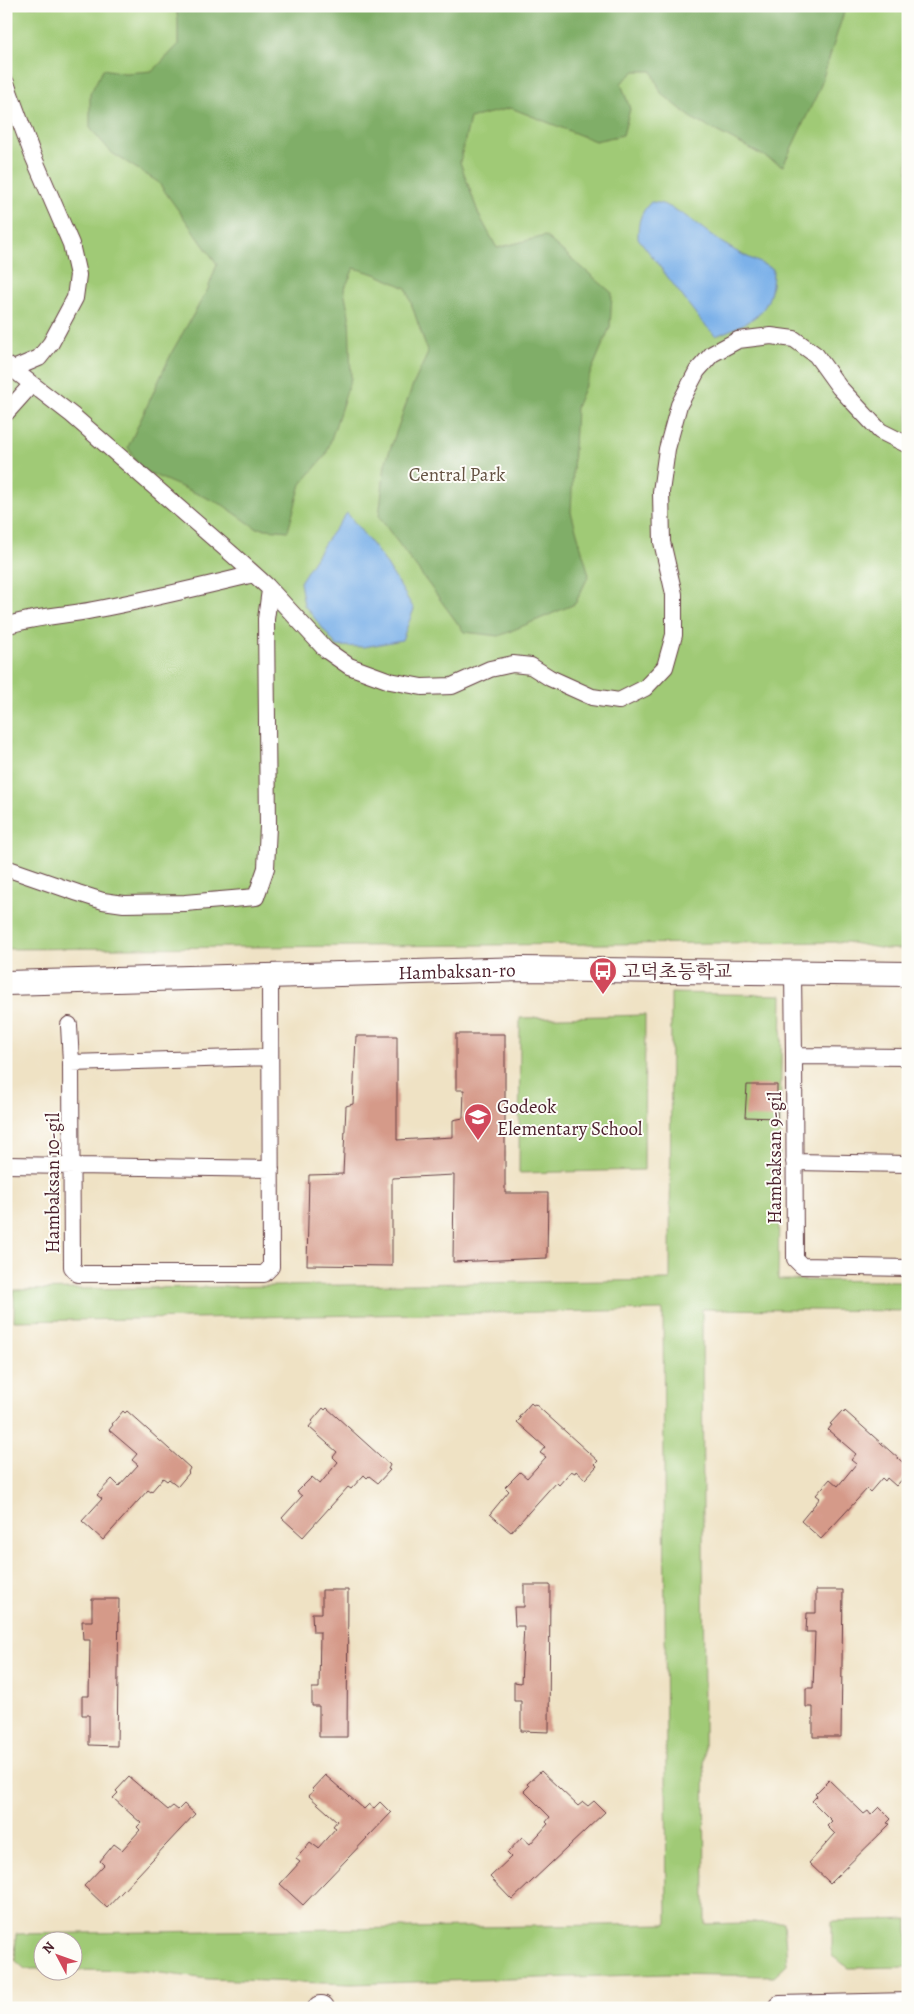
<svg xmlns="http://www.w3.org/2000/svg" width="914" height="2014" font-family="Alegreya,'Noto Serif KR',serif">
  <style>
    .green { fill: #a0ca76; stroke: #757450 }
    .forest { fill: #80ae67; stroke: #656649 }
    .water { fill: #7bb1e9; stroke: #62688a }
    .building { fill: #d59a89 }
    .lines { fill: none; stroke-linecap: round; stroke-linejoin: round }
    .street-casing { stroke: #633c42; stroke-width: 18 }
    .secondary-casing { stroke: #633c42; stroke-width: 26 }
    .street { stroke: #fff; stroke-width: 16 }
    .secondary { stroke: #fff; stroke-width: 24 }
    .labels { text-anchor: middle; stroke-width: 4; stroke-linejoin: round; paint-order: stroke }
    .park-label { font-size: 19px; fill: #645242; stroke: #fdfcf7 }
    .street-label { font-size: 19px; fill: #4a1f2b; stroke: #fdfcf7 }
    .poi-label { font-size: 19px; fill: #4a1f2b; stroke: #fdfcf7; text-anchor: start }
  </style>
  <rect width="100%" height="100%" fill="#fdfcf7"/>
  <filter id="ink" filterUnits="userSpaceOnUse"><feTurbulence type="fractalNoise" baseFrequency=".02" numOctaves="2"/><feDisplacementMap in="SourceGraphic" scale="10" xChannelSelector="R" yChannelSelector="G"/><feConvolveMatrix kernelMatrix="1 2 1 2 8 2 1 2 1" color-interpolation-filters="sRGB"/></filter>
  <filter id="wash" filterUnits="userSpaceOnUse"><feTurbulence type="fractalNoise" baseFrequency=".0096" numOctaves="4" result="noise"/><feDisplacementMap in="SourceGraphic" scale="20" xChannelSelector="R" yChannelSelector="G"/><feGaussianBlur stdDeviation="1.12" result="paint"/><feColorMatrix in="noise" values="0 0 0 0 0 0 0 0 0 0 0 0 0 0 0 0 0 1.4 0 .05"/><feComposite in="paint" operator="in"/></filter>
  <g filter="url(#wash)">
    <rect width="100%" height="100%" fill="#efe2c4"/>
    <!-- green -->
    <path class="green" d="M6,6H908V949H885L846,942L6,949Z
      M671,993L782,995L778,1280L908,1281V1311L702,1309L705,1924L784,1922L787,1964L774,1976L667,1974L352,1984L208,1979L145,1971L73,1970L72,1942H42V1969H25L15,1960L16,1934L667,1924L663,1310L14,1321V1290L670,1280Z
      M645,1015L644,1170L519,1173L520,1018Z
      M908,1919V1967L849,1968L832,1956V1921Z"/>
    <!-- forest -->
    <path class="forest" d="M176,6H846L819,90L783,166L693,119L661,93L652,71H635L621,83L630,109L623,135L595,141L511,108L470,118L460,162L479,215L497,248L545,236L612,293L610,327L576,407L571,512L589,575L575,604L499,636L464,632L379,517L385,464L412,387L428,353L406,288L375,274L354,268L344,290L349,315L351,378L326,455L301,484L288,531L256,528L223,505L140,469L128,447L173,350L208,289L217,264L158,182L112,153L90,128V94L103,69L125,73L153,71L178,45V21Z"/>
    <!-- water -->
    <path class="water" d="M651,202C674,202 705,232 724,244C739,254 757,261 773,269C773,315 754,320 716,336L701,321L638,238C638,222 640,213 651,202Z
      M347,513L384,560L414,609L402,640L364,647L337,646L304,605L300,582L326,541Z"/>
    <g id="blocks">
      <!-- building -->
      <path class="building" d="M456,1034H505V1193H548L547,1258L453,1262L454,1175L392,1178V1266L307,1265L309,1175L343,1174L346,1106L353,1104L356,1036H397V1140L453,1137V1120L463,1118L464,1090H456Z
        M747,1085H777V1118L745,1117Z
        M531,1403L533,1405L535,1404L598,1461L595,1464L597,1466L585,1479L576,1471L575,1473L571,1471L559,1485L556,1482L511,1532L490,1514L509,1491L505,1487L520,1472L527,1478L546,1457L540,1453L545,1447L517,1422L521,1418L519,1417Z
        M323,1408L325,1410L327,1408L390,1465L388,1469L390,1470L378,1483L369,1476L367,1478L364,1475L351,1489L348,1487L303,1537L282,1518L302,1496L297,1492L312,1477L320,1484L338,1462L333,1457L337,1452L309,1427L313,1422L312,1421Z
        M123,1411L125,1413L127,1411L190,1468L188,1472L189,1473L178,1486L169,1479L167,1481L163,1478L151,1492L148,1490L103,1540L82,1521L102,1499L97,1495L112,1479L119,1486L138,1465L132,1460L137,1454L109,1430L113,1425L112,1424Z
        M842,1411L844,1413L845,1411L908,1467V1473L896,1486L887,1478L885,1481L882,1478L870,1492L867,1489L821,1539L801,1521L820,1498L816,1495L830,1479L838,1486L856,1464L851,1460L856,1454L828,1430L832,1425L830,1424Z
        M524,1585H550L549,1732L521,1731V1701H514V1682L521,1683L524,1626H515L514,1607H524Z
        M322,1590H348L347,1737H319V1706H312V1688H319L320,1632H313L312,1613H322Z
        M816,1590H843L841,1737H813V1707H806V1688H813L815,1632H806L807,1613H816Z
        M92,1599H119L117,1746L89,1745V1715H82V1696H89L90,1640H83L82,1621H92Z
        M541,1771L578,1806L583,1802L588,1806L594,1801L605,1812L512,1900L490,1877L511,1857L507,1853L522,1837L530,1844L548,1824L546,1822L550,1817L524,1791L529,1786L527,1784Z
        M325,1775L364,1809L369,1804L374,1808L380,1802L391,1813L303,1905L280,1884L300,1862L296,1859L310,1842L318,1848L336,1828L333,1826L337,1821L309,1796L314,1790L312,1789Z
        M129,1777L168,1810L173,1806L178,1810L184,1804L195,1814L107,1908L84,1886L104,1865L100,1861L114,1844L122,1850L140,1830L137,1827L141,1823L113,1798L118,1793L116,1791Z
        M829,1780L864,1814L868,1811L871,1815L879,1807L891,1819L887,1823L890,1824L830,1883L809,1863L835,1834L827,1826L832,1821L812,1801L817,1796L815,1794Z"/>
    </g>
  </g>
  <g filter="url(#ink)">
    <use href="#blocks" fill-opacity="0" stroke="#633c42" stroke-width="1"/>
    <g class="lines">
      <!-- street casing -->
      <g class="street-casing">
        <path id="street" d="M6,83L33,156L71,244L78,275L75,298L51,343L39,358L6,372
          M6,364L72,415L234,556L267,586L326,650L349,666L390,681L422,687L452,686L490,669L513,664L531,666L550,678L592,697L619,701L645,688L665,667L674,635V594L662,542L661,492L667,449L679,405L697,371L712,354L738,340L771,336L794,339L816,355L839,387L880,431L908,445
          M6,413L32,384
          M6,626C34,616 64,616 93,610C147,600 200,587 254,574
          M6,868L78,893L103,901L124,904L185,903L256,897L266,868L268,826L266,619L270,590
          M793,973L794,1056
          M69,1025L71,1063
          M270,1057L71,1063L72,1267L78,1274H264L271,1267L270,975
          M908,1057L794,1056L795,1259L802,1266L908,1268
          M794,1162L908,1164
          M6,1165L271,1169"/>
      </g>
      <!-- secondary casing -->
      <g class="secondary-casing">
        <g id="secondary">
          <path id="s1" d="M6,983L522,969L908,974"/>
          <path d="M320,2008H322"/>
          <path d="M780,2008L908,2005"/>
        </g>
      </g>
      <!-- street -->
      <use href="#street" class="street"/>
      <!-- secondary -->
      <use href="#secondary" class="secondary"/>
    </g>
  </g>
  <!-- icons -->
  <defs>
    <g id="bus-pin" transform="scale(1.4375)"><path d="M0 17L-7.5 6A9.5 9.5 0 1 1 7.5 6Z" fill="#d1495b" stroke="#fdfcf7"/><path d="M-5-6H5V4H4V6H2V4H-2V6H-4V4H-5ZM-3.5-4V0h7V-4ZM-3.5 1.2v1.5H-2V1.2ZM2 1.2v1.5H3.5V1.2Z" fill="#fff"/></g>
    <g id="school-pin" transform="scale(1.4375)"><path d="M0 17L-7.5 6A9.5 9.5 0 1 1 7.5 6Z" fill="#d1495b" stroke="#fdfcf7"/><path d="M0-5L7-2L0 1L-7-2ZM-4 1L0 2.5L4 1V4Q0 6-4 4Z" fill="#fff"/></g>
  </defs>
  <g fill-rule="evenodd">
    <use href="#bus-pin" x="603" y="971"/>
    <use href="#school-pin" x="478" y="1117"/>
  </g>
  <g class="labels">
    <!-- park labels -->
    <g class="park-label">
      <text x="457" y="481">Central Park</text>
    </g>
    <!-- street labels -->
    <g class="street-label">
      <text dy="7" stroke="none"><textPath href="#s1" startOffset="451">Hambaksan-ro</textPath></text>
      <text transform="translate(774 1158) rotate(-90)" y="7">Hambaksan 9-gil</text>
      <text transform="translate(52 1183) rotate(-90)" y="7">Hambaksan 10-gil</text>
    </g>
    <!-- poi labels -->
    <g class="poi-label">
      <text x="622" y="978">고덕초등학교</text>
      <text x="497" y="1113">Godeok<tspan x="497" dy="22">Elementary School</tspan></text>
    </g>
  </g>
  <!-- margin -->
  <rect width="914" height="2014" fill="none" stroke="#fdfcf7" stroke-width="25"/>
  <!-- north arrow -->
  <g transform="translate(58 1956) rotate(311)"><circle r="24" fill="#fdfcf7" stroke="#b5a4a5"/>
  <path d="M0-4L9 19L0 12L-9 19Z" fill="#d1495b"/>
  <text y="-8" font-size="14" font-weight="bold" text-anchor="middle" fill="#4a1f2b">N</text>
  </g>
</svg>
